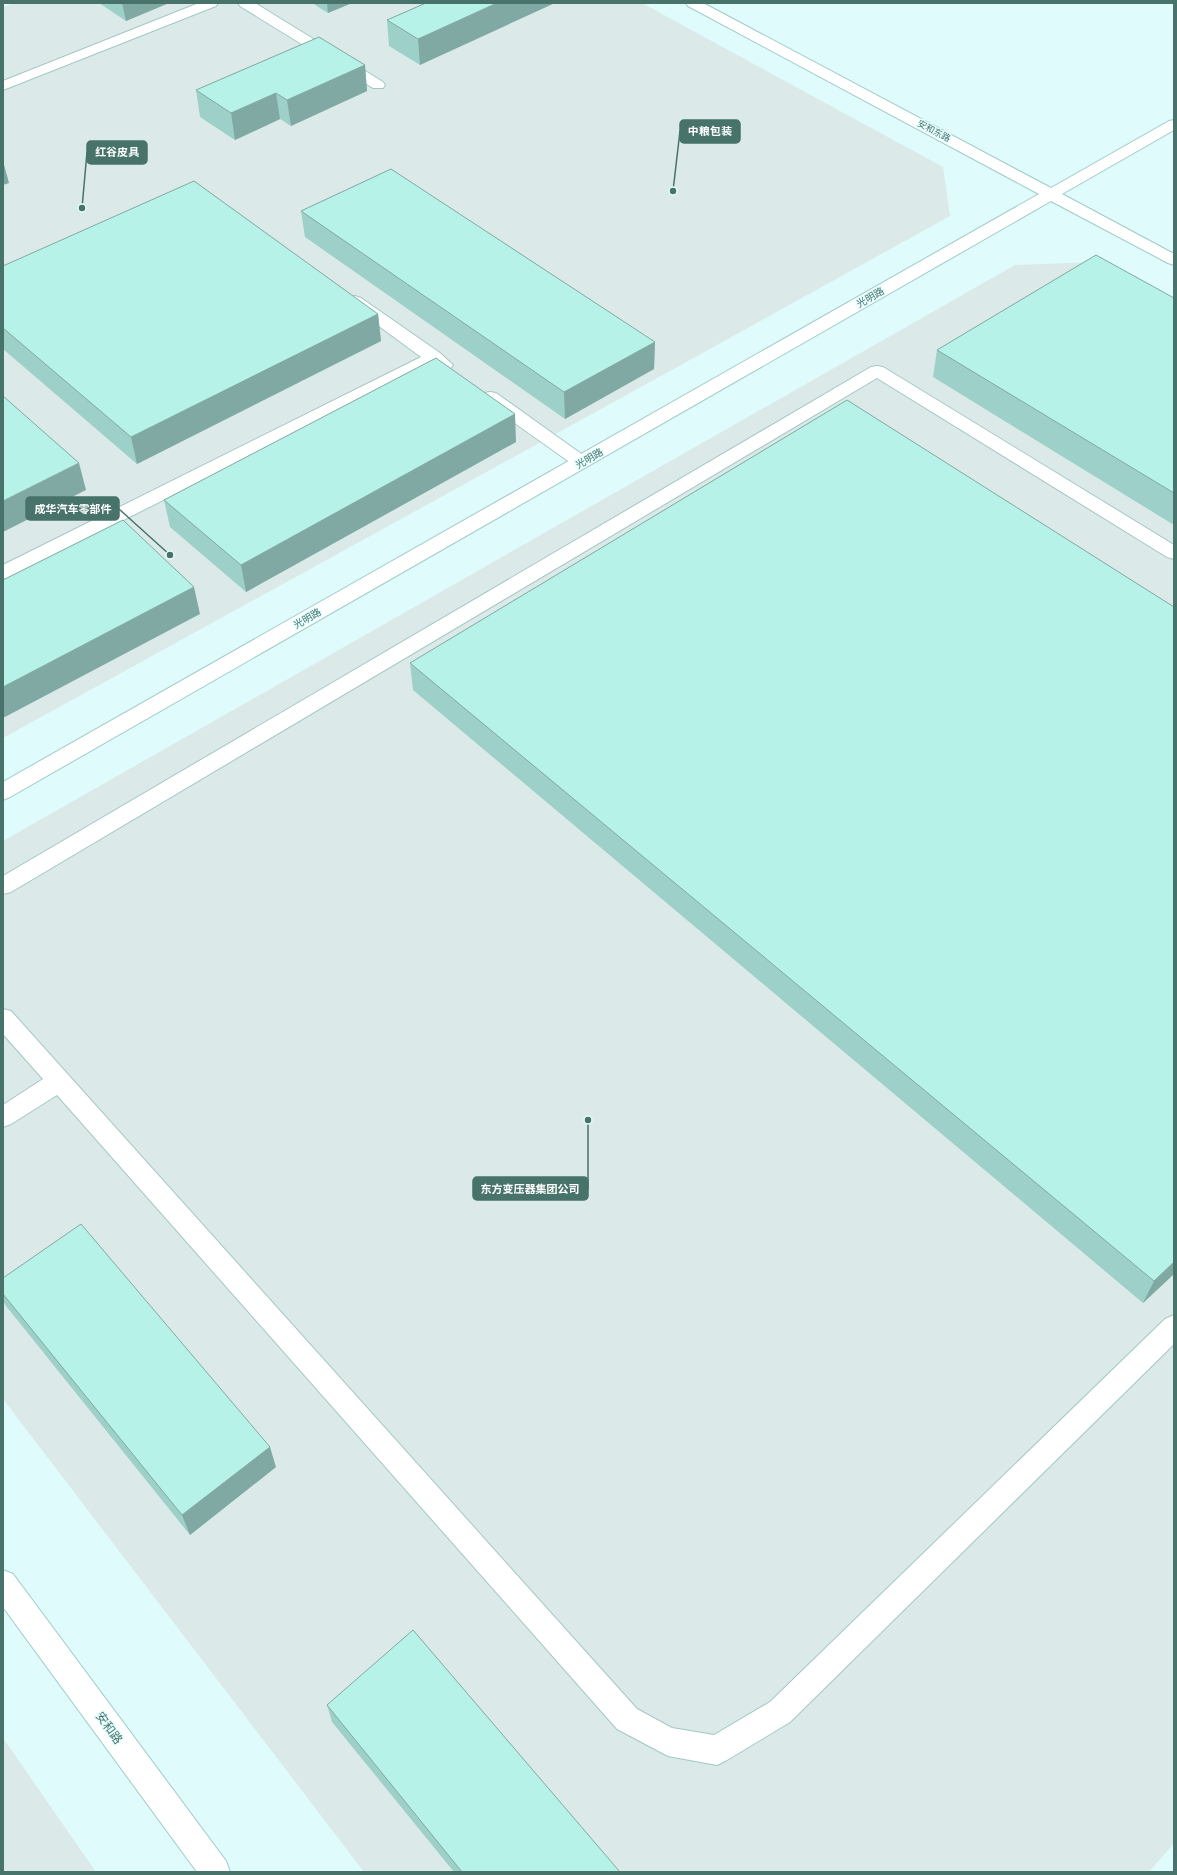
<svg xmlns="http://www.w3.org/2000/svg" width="1177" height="1875" font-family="'Work Sans','Noto Sans SC',sans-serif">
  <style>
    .industrial { fill: #dbeae9 }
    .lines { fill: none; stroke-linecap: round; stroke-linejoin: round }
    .lane-casing { stroke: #a2c8c4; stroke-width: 2 }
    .secondary-casing { stroke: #9fcbc7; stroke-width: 2 }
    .lane { fill: #fff; fill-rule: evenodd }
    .secondary { fill: #fff; fill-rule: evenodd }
    .wall { fill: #9dd0c8 }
    .shaded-wall { fill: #80a9a3 }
    .building { fill: #b7f2e9; stroke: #80a9a3 }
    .labels { text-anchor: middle; stroke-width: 3; stroke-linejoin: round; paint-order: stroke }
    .far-street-label { font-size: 9px; fill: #47736a; stroke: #e6feff }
    .street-label { font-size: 10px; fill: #47736a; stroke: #e6feff }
    .near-street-label { font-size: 12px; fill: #47736a; stroke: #e6feff }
    .leader { fill: none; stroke: #47736a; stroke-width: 1.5 }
    .callout-dot { fill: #47736a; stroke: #e6feff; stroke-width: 1.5 }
    .callout { fill: #47736a; stroke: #47736a; stroke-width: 1.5 }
    .callout-label { font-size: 11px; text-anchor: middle; font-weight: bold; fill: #fff }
  </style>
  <rect width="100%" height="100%" fill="#dffbfc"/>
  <!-- industrial -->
  <path class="industrial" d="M14,3H642L943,167L950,216L670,371L3,738V7Z
    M1093,262L1174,304V1843L1149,1872H364L3,1399V841L1015,265Z
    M3,1738L96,1872H3Z"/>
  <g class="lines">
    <!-- lane casing -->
    <g class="lane-casing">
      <path id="lane" d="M199,3H218L216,6L3,90V81Z
        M238,3H255L383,82L385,85L383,88H373L240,6Z
        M355,296L361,298L440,353L453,365L450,369L444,370L432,365L10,577L3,579V565L421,357L349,304L347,301L349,298Z
        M877,366L883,367L1174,545V559L1167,557L877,378L11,892L3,894V876L871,367Z
        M490,392L496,393L587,458L590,462L587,466L581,468L575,466L484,401L481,397L484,393Z
        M3,1009L11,1011L637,1709L672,1728L714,1735L770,1702L1165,1319L1174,1315V1344L790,1722L727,1760L717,1765L668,1756L617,1729L57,1095L11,1124L3,1127V1105L43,1079L3,1034Z"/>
    </g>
    <!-- secondary casing -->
    <g class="secondary-casing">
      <path id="secondary" d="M686,3H703L1051,188L1169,121L1174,120V130L1062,194L1174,254V265L1168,263L1051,201L10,797L3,800V782L1039,194L688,6Z
        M3,1570L13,1574L226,1861L230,1872H197L3,1607Z"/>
    </g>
    <!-- lane -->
    <use href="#lane" class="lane"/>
    <!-- secondary -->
    <use href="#secondary" class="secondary"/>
  </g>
  <!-- wall -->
  <path class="wall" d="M99,3H169L126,21Z
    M312,3H352L328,13Z
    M426,3L420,65L389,46L387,20Z
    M365,65L367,91L291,126L280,119L235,140L200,117L196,90Z
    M301,211L655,342L654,369L565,419L305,237Z
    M3,266L378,314L381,341L137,464L3,349Z
    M1174,298V525L933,377L937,350Z
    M516,442L246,592L170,527L164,500Z
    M410,663L1174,1274L1143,1303L413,690Z
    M3,1278L276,1467L190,1535L6,1306L3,1301Z
    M327,1705L620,1872H454L332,1722Z"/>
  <!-- shaded-wall -->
  <path class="shaded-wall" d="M122,3H169L126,21Z
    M327,3H352L328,13Z
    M497,3H555L420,65L418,39Z
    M365,65L367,91L291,126L287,100Z
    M276,93L280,119L235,140L231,113Z
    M3,161L9,183L3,185Z
    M378,314L381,341L137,464L131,437Z
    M655,342L654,369L565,419L564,392Z
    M515,414L516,442L246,592L241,565Z
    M79,463L86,490L3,532V501Z
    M194,587L200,614L3,718V687Z
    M1174,1262V1274L1143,1303L1154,1281Z
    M270,1447L276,1467L190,1535L182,1515Z"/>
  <!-- building -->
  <path class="building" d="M426,3H497L418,39L387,20Z
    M319,37L365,65L287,100L276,93L231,113L196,90Z
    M391,169L655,342L564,392L301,211Z
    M194,181L378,314L131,437L3,328V266Z
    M1096,255L1174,298V493L937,350Z
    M436,358L515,414L241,565L164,500Z
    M3,396L79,463L3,501Z
    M847,400L1174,607V1262L1154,1281L410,663Z
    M123,520L194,587L3,687V580Z
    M81,1224L270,1447L182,1515L3,1294V1278Z
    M413,1630L620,1872H462L327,1705Z"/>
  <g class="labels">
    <!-- far-street labels -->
    <g class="far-street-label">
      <text transform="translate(934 131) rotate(28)" y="3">安和东路</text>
    </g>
    <!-- street labels -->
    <g class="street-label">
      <text transform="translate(870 297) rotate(-30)" y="4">光明路</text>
      <text transform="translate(589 458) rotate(-30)" y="4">光明路</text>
      <text transform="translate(307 618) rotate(-30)" y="4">光明路</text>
    </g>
    <!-- near-street labels -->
    <g class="near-street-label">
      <text transform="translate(109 1728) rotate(54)" y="4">安和路</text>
    </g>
  </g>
  <!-- callouts -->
  <path class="leader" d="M673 191L680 131M82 208L87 152M170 555L119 509M588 1120L588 1189"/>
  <g class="callout-dot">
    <circle cx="673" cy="191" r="4"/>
    <circle cx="82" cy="208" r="4"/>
    <circle cx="170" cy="555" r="4"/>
    <circle cx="588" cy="1120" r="4"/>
  </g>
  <g class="callout">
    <rect x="680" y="120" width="60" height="23" rx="4"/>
    <rect x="87" y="141" width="60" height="23" rx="4"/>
    <rect x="26" y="497" width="93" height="23" rx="4"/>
    <rect x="473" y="1177" width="115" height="23" rx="4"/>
  </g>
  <g class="callout-label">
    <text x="710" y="135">中粮包装</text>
    <text x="117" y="156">红谷皮具</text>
    <text x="73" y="513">成华汽车零部件</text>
    <text x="530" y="1193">东方变压器集团公司</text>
  </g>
  <!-- border -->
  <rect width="1177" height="1875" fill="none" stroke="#47736a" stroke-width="8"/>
</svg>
